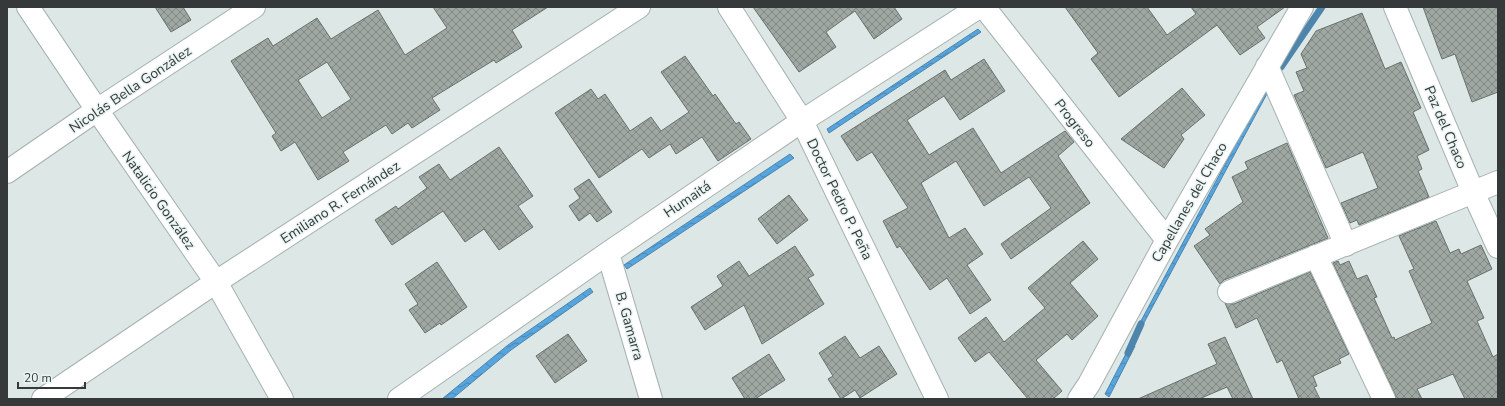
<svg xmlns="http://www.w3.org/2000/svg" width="1505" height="406" font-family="'Nunito Sans',sans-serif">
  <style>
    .water { fill: url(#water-waves); stroke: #4d85ac }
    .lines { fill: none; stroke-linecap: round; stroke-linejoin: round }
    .stream { stroke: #4d85ac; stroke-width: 7 }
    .building { fill: url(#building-cross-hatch); stroke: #68716c; fill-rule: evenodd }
    .minor-casing { stroke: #a6b1b0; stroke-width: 24 }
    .minor { stroke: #fff; stroke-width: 22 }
    .labels { text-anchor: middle; stroke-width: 3; stroke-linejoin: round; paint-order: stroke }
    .street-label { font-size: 14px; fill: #353939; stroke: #e9f4f3 }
  </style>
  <defs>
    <pattern id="water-waves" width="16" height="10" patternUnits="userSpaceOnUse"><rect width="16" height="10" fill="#57a5de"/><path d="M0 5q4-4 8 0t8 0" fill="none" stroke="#4987b5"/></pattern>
    <pattern id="building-cross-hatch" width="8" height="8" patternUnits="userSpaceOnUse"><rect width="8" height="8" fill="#9ea7a2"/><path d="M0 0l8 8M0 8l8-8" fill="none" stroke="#828985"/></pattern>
  </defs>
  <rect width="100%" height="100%" fill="#dce7e6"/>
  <!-- water -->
  <path class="water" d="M978,29L981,32L829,133L827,129Z
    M1266,88L1269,90L1139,332H1135Z
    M790,154L794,158L627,269L624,265Z
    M590,288L593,292L511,350L452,399H442L508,345Z
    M1131,344L1135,346L1109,397L1105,394Z"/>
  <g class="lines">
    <!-- stream -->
    <path class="stream" d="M1281,67L1322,7
      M1128,353L1141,324"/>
  </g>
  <!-- building -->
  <path class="building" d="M155,7H183L191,20L171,32Z
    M433,7H548L512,30L522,47L496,63L494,60L432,98L440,110L412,128L408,123L392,134L386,125L343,152L349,161L318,180L295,142L281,151L272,136L276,133L231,61L268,38L273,46L317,18L331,39L378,10L405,55L447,28ZM327,62L351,99L322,118L298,80Z
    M753,7H894L902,19L874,39L855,11L826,32L836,47L799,72Z
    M1065,7H1147L1167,35L1196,14L1191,7H1285L1257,27L1265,38L1240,55L1217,25L1119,97L1091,59L1098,53Z
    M1423,7H1498V92L1472,102L1455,54L1442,59Z
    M1362,13L1385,69L1401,62L1421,108L1413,112L1429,150L1417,156L1422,169L1418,171L1429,197L1359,225L1357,220L1350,223L1341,203L1378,188L1363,152L1326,168L1294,95L1304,91L1296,72L1307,68L1301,54L1316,31Z
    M685,56L713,96L715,94L736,124L739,122L751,139L718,161L702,137L676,154L670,144L649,158L642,149L599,178L555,113L591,89L598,99L605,94L630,131L651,117L661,131L689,112L661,72Z
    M984,59L1005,91L960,120L944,96L907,120L929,155L973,128L1001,173L1065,131L1074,142L1058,156L1090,203L1011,259L1001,244L1051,208L1029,177L984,206L956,161L921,183L949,238L965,228L983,254L967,265L991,300L970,314L947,278L930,290L900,246L897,248L883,221L908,208L872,152L857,161L841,136L945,70L951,80Z
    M1182,88L1205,115L1181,135L1184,139L1164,168L1121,139Z
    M1287,143L1328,238L1224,280L1220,284L1194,246L1210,235L1205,229L1243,202L1232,177L1248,169L1245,162Z
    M499,147L533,196L518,206L533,227L499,250L484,229L465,242L443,211L392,245L375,220L396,206L398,209L427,188L419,177L439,164L450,180Z
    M589,179L612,212L597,222L590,213L579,221L569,206L580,198L574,189Z
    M789,195L808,220L777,244L758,219Z
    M1436,221L1450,253L1459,249L1461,254L1481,245L1492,269L1467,281L1484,318L1477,321L1493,357L1498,354V399H1465L1453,374L1417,389L1422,399H1396L1395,394L1333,263L1338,261L1340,265L1349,261L1357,279L1367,275L1377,297L1374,298L1392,338L1394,337L1395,340L1432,323L1409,271L1414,269L1399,236Z
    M1083,241L1098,259L1070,283L1098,316L1072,340L1067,334L1036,360L1062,391L1053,399H1028L989,352L975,362L958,338L986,317L1004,342L1045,308L1028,288Z
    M795,246L814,275L808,278L824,304L762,344L744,305L705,330L691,307L723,286L717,276L739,261L749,276Z
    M437,262L467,307L441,325L440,323L425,333L409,310L418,304L405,284Z
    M1310,272L1349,354L1339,359L1341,363L1313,376L1317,386L1314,387L1320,399H1299L1282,360L1277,363L1257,318L1236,328L1225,303L1234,304Z
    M568,334L587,361L555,383L536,356Z
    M845,336L860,358L879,346L897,374L860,398L855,390L841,399L828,379L833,376L819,353Z
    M1225,337L1253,399H1233L1227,387L1199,399H1138L1217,364L1208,344Z
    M769,354L785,380L755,399H745L732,378Z"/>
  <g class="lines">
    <!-- minor casing -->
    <g class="minor-casing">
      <path id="minor" d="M28,7L97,110L216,282L282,399
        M729,7L802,121L937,399
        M984,7L1167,240
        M1395,7L1473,192L1498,247
        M1267,66L1346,245
        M7,172L97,110L254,7
        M608,253L651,399
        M1316,256L1384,399
        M1229,292L1498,182
        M43,399L216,282L639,7
        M399,399L608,253L802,121L979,7
        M1079,399L1089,384L1167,240L1302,7"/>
    </g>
    <!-- minor -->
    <use href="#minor" class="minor"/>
  </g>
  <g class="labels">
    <!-- street labels -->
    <g class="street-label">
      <text transform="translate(130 89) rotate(-34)" y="5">Nicolás Bella González</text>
      <text transform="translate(1075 123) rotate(52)" y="5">Progreso</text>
      <text transform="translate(1446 127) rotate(67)" y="5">Paz del Chaco</text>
      <text transform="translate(687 199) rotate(-34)" y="5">Humaitá</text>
      <text transform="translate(840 199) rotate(64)" y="5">Doctor Pedro P. Peña</text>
      <text transform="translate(159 200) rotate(55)" y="5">Natalicio González</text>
      <text transform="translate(340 202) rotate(-33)" y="5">Emiliano R. Fernández</text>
      <text transform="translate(1189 202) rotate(-60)" y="5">Capellanes del Chaco</text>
      <text transform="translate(630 326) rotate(74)" y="5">B. Gamarra</text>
    </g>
  </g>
  <!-- border -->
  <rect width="1505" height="406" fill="none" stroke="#353939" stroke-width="16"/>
  <!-- scale -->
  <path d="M18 382v6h67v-6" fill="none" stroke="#353939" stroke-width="2"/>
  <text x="24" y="382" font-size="12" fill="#353939" stroke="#e9f4f3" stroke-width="3" paint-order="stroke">20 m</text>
</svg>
